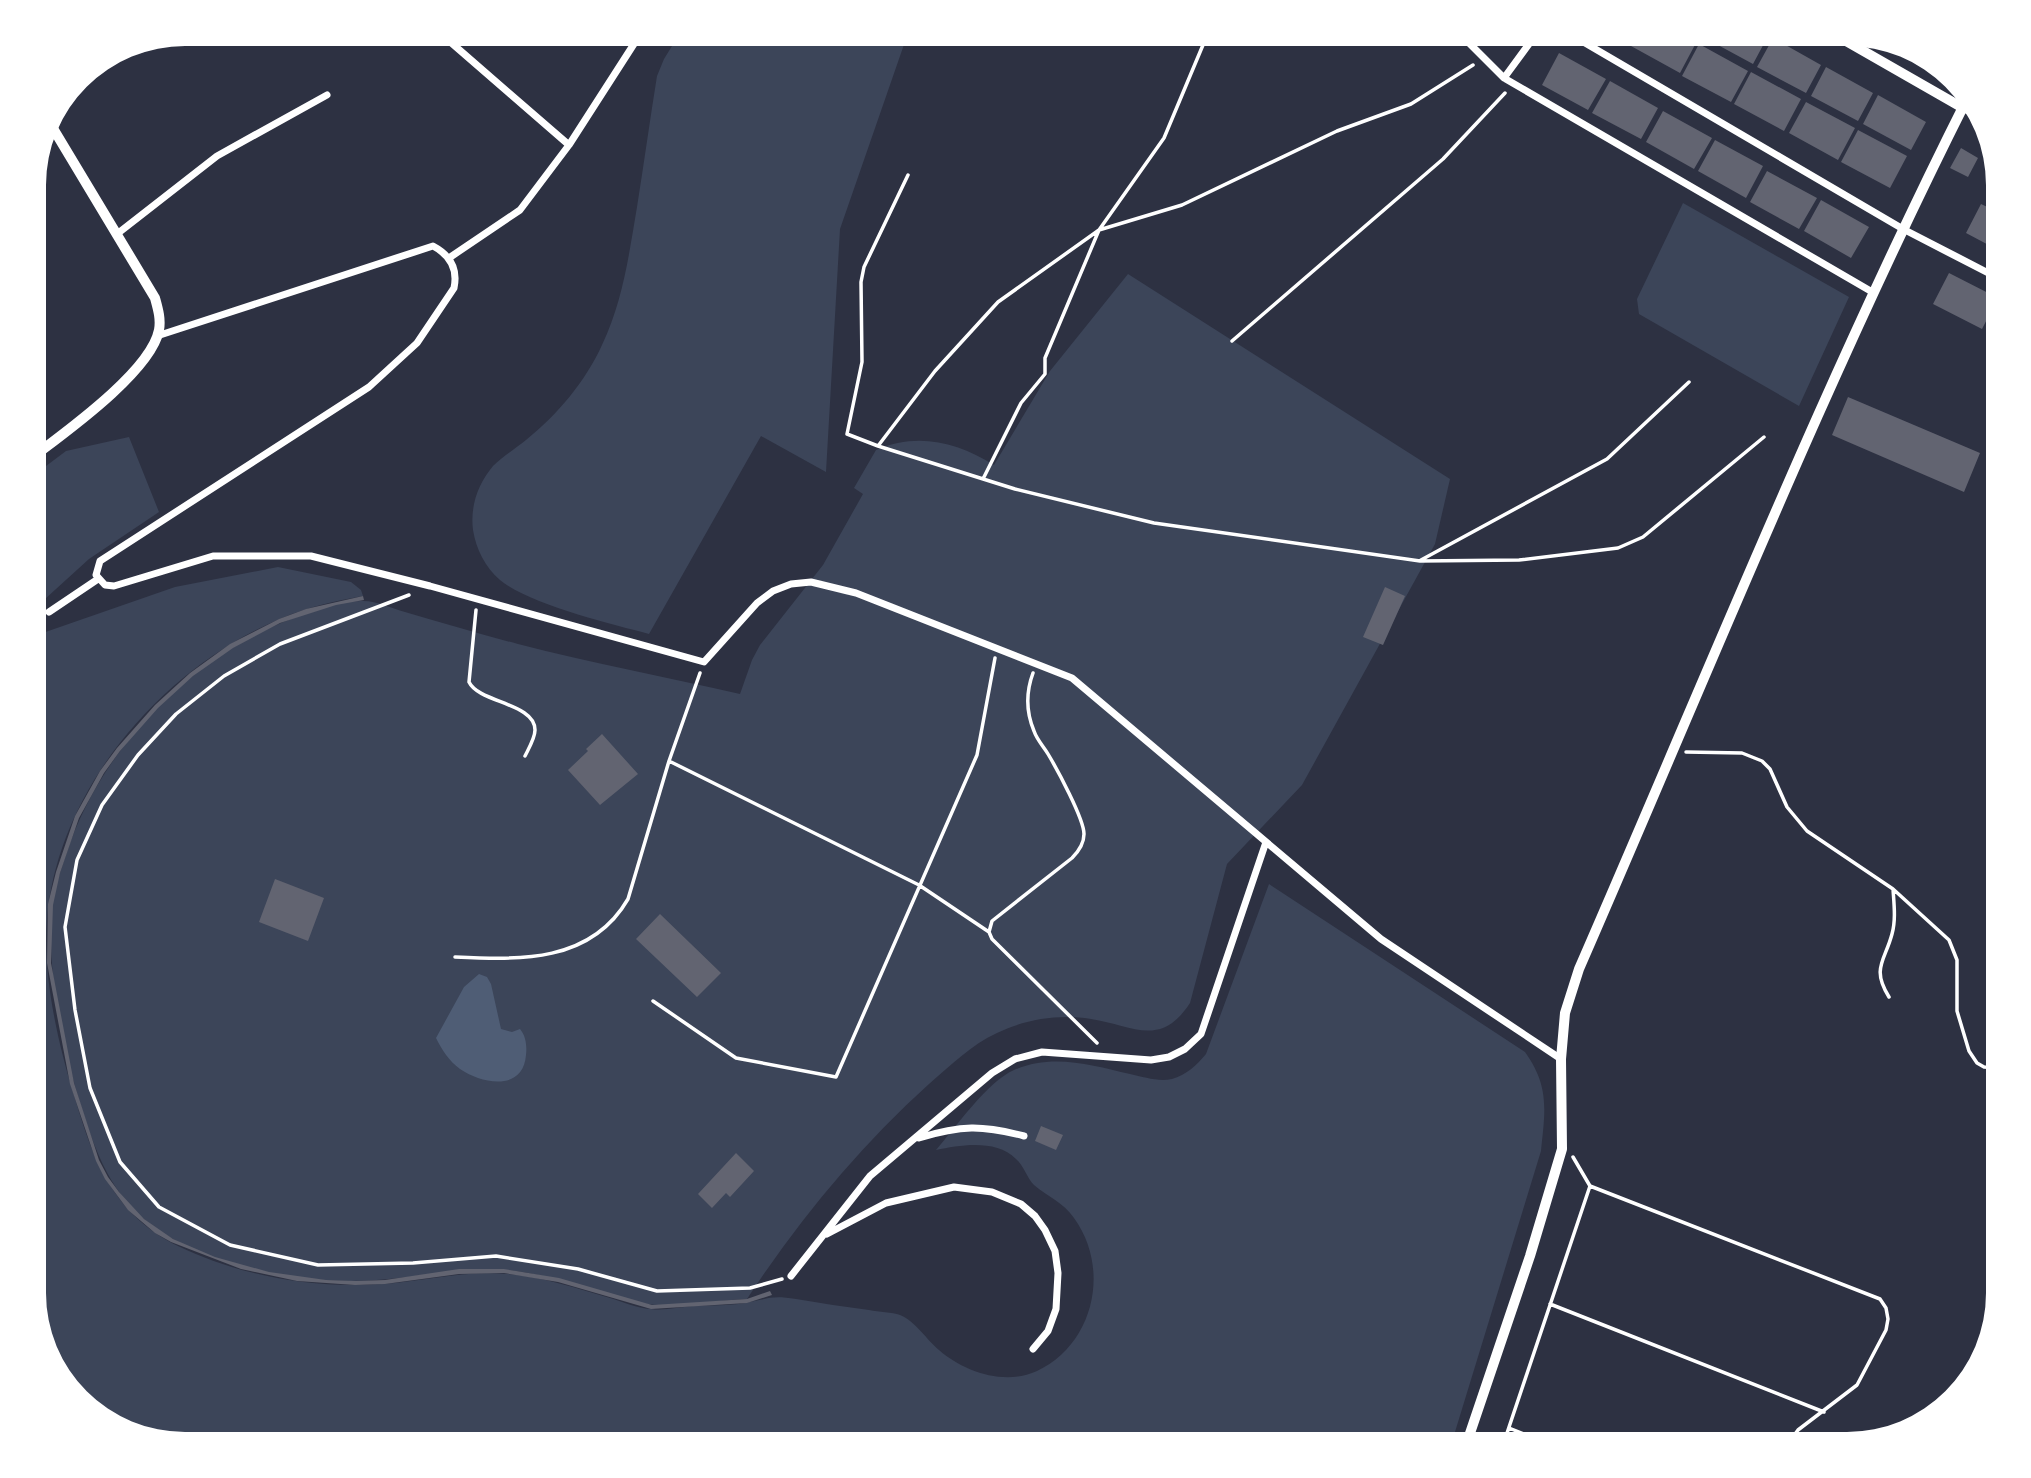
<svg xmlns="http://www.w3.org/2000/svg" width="2031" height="1478" font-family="'Archivo Narrow',sans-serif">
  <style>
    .green { fill: #3c4559 }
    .water { fill: #4f5d75 }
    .building { fill: #626471 }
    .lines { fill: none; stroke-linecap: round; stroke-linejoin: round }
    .path { stroke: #fff; stroke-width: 3.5 }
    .minor { stroke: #fff; stroke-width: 7 }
    .tertiary { stroke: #fff; stroke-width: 10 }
  </style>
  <rect width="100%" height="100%" fill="#2d3142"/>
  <!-- green -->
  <path class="green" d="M680,33H908L840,229L826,472L761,436L649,634C611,624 528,604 500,580C485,567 476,549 473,530C470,506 478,484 493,466C503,456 515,449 526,440C558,414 585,382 602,345C623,301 629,254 637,207C644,163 650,119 657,76L664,59Z
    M1683,203L1849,297L1799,406L1639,314L1637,299Z
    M1128,274L1450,479L1435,544L1302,785L1227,864L1190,1003C1160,1049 1132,1025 1091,1019C1059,1014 1026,1019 997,1033C971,1045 951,1065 929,1084C859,1147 799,1220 747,1299C721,1300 670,1308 647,1304C599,1294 555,1274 506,1270C466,1266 428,1276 389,1279C312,1287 208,1270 146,1221C107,1189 92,1142 78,1096C60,1038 47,968 52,908C54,890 60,872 66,855C99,751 189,658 291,619C312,611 338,601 361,601C375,600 391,608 405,612C443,623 480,634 518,644C592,663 666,677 740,694L752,660L760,645L823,565L863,494L854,488L876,450C917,432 957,442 994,465L1050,371Z
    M129,437L159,512L89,559L34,609V475L66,451Z
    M278,567L351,582L361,590L363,596C335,601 308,607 282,618C163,667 58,788 47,919C42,973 58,1044 74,1095C93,1160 113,1214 178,1246C240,1276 313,1289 382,1284C425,1281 465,1270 508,1274C543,1277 576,1288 610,1298C623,1302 637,1308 651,1309C664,1311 679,1307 693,1306C710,1305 728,1306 745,1303C769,1299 770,1295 796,1299C821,1303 845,1307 869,1310C879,1312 892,1312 900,1315C915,1321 927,1340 939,1350C964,1372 1005,1386 1037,1371C1094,1344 1111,1269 1074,1218C1063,1202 1048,1197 1034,1185C1027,1178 1024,1166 1016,1159C996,1139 961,1145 936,1150C956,1127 987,1082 1014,1070C1052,1053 1092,1065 1130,1074C1144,1077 1158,1082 1172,1079C1186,1075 1197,1065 1206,1054L1269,884L1525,1052C1550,1087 1545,1111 1541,1151L1451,1445H184L93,1414L49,1361L34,1303V636L175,587Z"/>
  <!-- water -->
  <path class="water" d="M479,974L487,977L491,984L501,1029L512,1032L520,1029C526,1036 527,1046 526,1055C523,1092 482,1084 460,1069C449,1061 442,1050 436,1038L464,987Z"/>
  <!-- building -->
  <path class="building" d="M1606,33H1633L1627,44Z
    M1638,33H1682L1697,41L1680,73L1631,46Z
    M1708,33H1764L1768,36L1753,64L1705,38Z
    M1773,38L1821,65L1806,93L1757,67Z
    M1699,44L1748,71L1731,102L1682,76Z
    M1559,53L1606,79L1588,110L1542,85Z
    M1826,67L1873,93L1858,121L1811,96Z
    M1751,72L1801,99L1784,131L1734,104Z
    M1610,81L1658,108L1641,139L1592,113Z
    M1878,95L1926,122L1911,150L1863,124Z
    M1806,102L1855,128L1838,160L1789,133Z
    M1663,111L1712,138L1694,169L1646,142Z
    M1858,130L1907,156L1890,188L1841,162Z
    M1715,140L1763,166L1746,198L1698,171Z
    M1961,148L1978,158L1968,177L1950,168Z
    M1767,171L1817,198L1799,229L1750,202Z
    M1821,200L1869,227L1851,258L1804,231Z
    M1981,204L1998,212V250L1966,233Z
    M1949,273L1998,298L1982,329L1933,304Z
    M1998,309V338L1986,331Z
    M1848,397L1980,453L1964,492L1832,435Z
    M1385,587L1405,596L1383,645L1363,637Z
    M363,596L364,600L336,605L280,623L233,648L193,676L158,708L120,751L104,773L79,818L60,873L53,905L51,963L74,1083L99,1160L108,1177L119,1192L144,1219L173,1239L215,1257L269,1272L326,1280L356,1281L385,1280L459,1269H504L559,1278L652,1305L747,1299L770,1291L772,1295L747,1303L651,1309L558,1282L504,1273L459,1274L385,1284L355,1285L297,1281L241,1269L171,1242L155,1233L128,1210L105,1179L96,1161L70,1084L47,963L48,904L56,872L75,816L100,771L117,748L155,705L190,673L230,644L279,619L306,609Z
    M602,734L638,774L600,805L568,770L588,751L586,749Z
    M275,879L324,898L308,941L259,922Z
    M660,914L721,973L697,997L636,939Z
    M1041,1126L1063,1135L1056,1150L1035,1141Z
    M736,1153L754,1171L730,1197L726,1193L712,1208L698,1194Z"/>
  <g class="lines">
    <!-- path -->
    <path class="path" d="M908,175L864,267L861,282L862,362L847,434L878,446L1015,489L1154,523L1420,561L1519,560L1618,548L1643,537L1764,437
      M1232,341L1443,159L1505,93
      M878,446L935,371L998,302L1099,230L1182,205L1337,131L1411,104L1473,65
      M983,479L1021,403L1045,374V358L1099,230L1164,138L1208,33
      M1421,560L1607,459L1689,382
      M409,595L280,644L224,676L176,714L138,755L102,805L77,860L65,927L75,1010L90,1088L120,1162L159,1207L230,1245L318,1265L413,1263L496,1256L578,1269L657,1291L750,1288L782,1279
      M476,610L469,682C479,703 535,703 535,730C535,738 529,748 525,756
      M700,673L669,761L919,885L989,932
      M1033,673C1026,692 1026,712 1034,731C1037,740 1044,747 1048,754C1057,769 1084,819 1084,834C1084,844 1079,851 1072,858L992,921L989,932L992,939L1097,1043
      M1686,752L1742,753L1762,761L1770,769L1787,807L1807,831L1893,889L1949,940L1957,960V1011L1969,1051L1977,1063L1984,1067L1998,1068
      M455,957C520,960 591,963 628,899L669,761
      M1889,997C1871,968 1885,961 1892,934C1896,920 1894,904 1893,889
      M653,1001L736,1058L836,1077L977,755L995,658
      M1573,1157L1590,1186
      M1550,1304L1824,1412
      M1509,1428L1551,1445
      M1503,1445L1590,1186L1880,1299L1886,1308L1888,1319L1886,1330L1857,1385L1798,1430L1787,1445"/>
    <!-- minor -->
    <path class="minor" d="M440,33L569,145
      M1459,33L1504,78L1874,293
      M1568,33L1903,229L1998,278
      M1504,78L1537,33
      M1963,108L1982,119
      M117,234L217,156L327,95
      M449,258L520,210L569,145L641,33
      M157,336L433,246C450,255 458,269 454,288L417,343L369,387L100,561L96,575L105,585L114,586L213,556H311L430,586L704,662L757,603L773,591L791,584L811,582L856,593L1072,678L1381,939L1561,1059
      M49,612L98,579
      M919,1138C961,1125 982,1125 1024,1136
      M827,1234L886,1203L954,1187L992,1192L1021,1204L1035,1216L1045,1230L1055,1251L1058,1273L1056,1309L1048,1331L1033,1349
      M791,1276L870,1176L992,1073L1015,1059L1042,1052L1151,1060L1169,1057L1185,1049L1201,1034L1266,842"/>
    <!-- tertiary -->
    <path class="tertiary" d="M1832,33L1963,108
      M34,456C67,431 151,371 159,330C161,319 158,309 155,298L48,120
      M1466,1445L1530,1256L1562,1149L1561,1059L1565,1013L1579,969C1706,678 1824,383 1967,99"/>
  </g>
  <!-- crop -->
  <path d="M0 0H2031V1478H0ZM185 46H1847A139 139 0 0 1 1986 185V1293A139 139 0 0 1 1847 1432H185A139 139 0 0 1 46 1293V185A139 139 0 0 1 185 46Z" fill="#fff" fill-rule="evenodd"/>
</svg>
